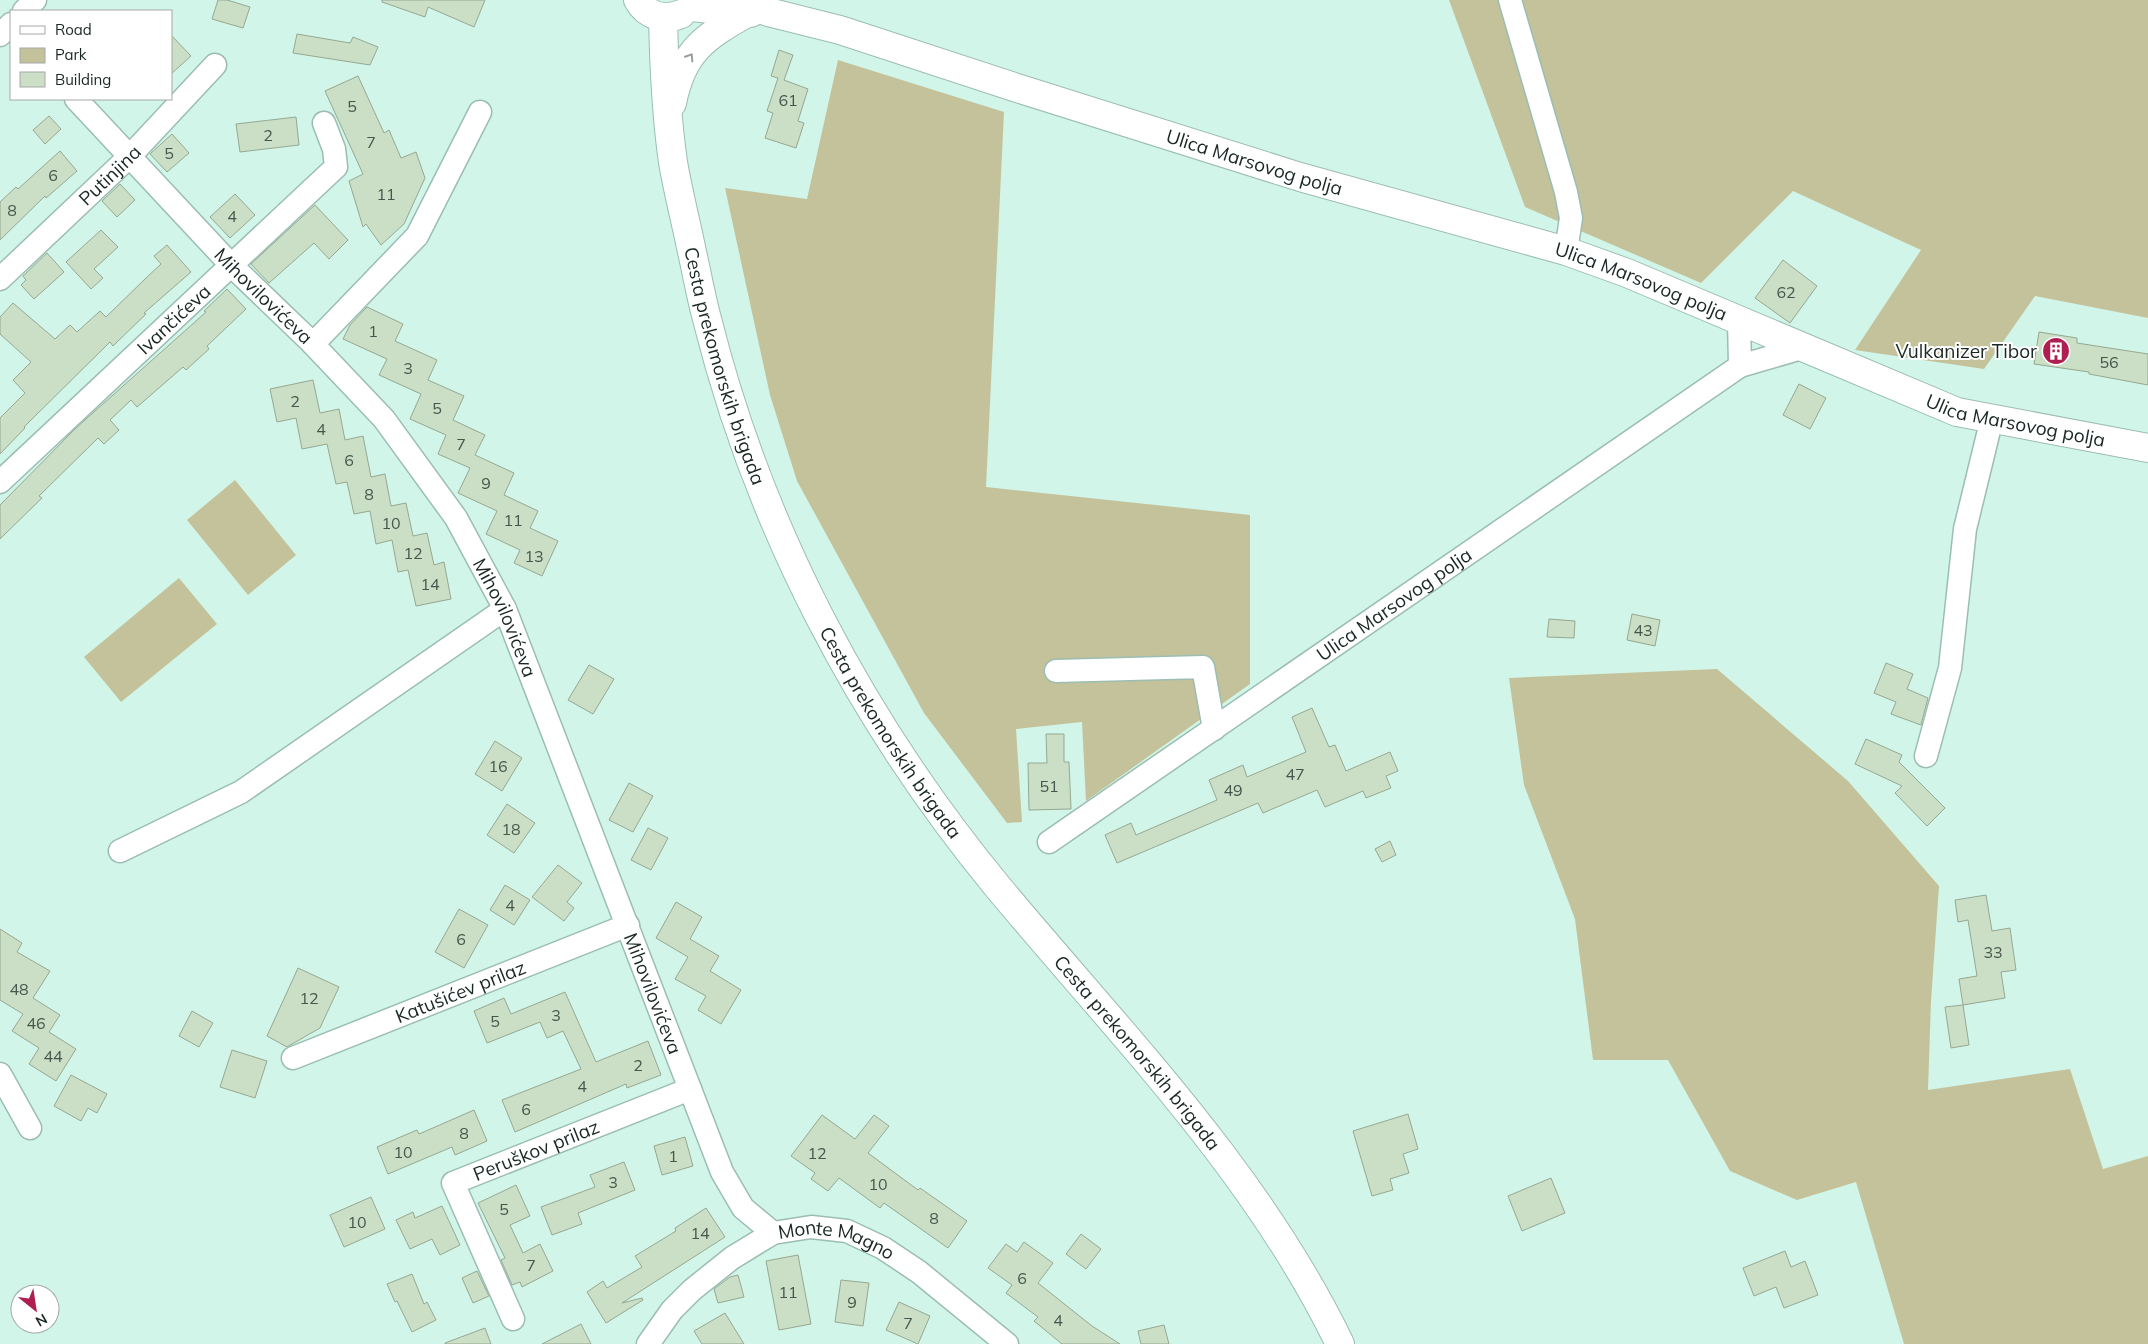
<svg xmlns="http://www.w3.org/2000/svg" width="2148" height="1344" font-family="Mulish,sans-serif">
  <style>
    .green { fill: #c3c29a }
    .building { fill: #cbdfc6; stroke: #95a891 }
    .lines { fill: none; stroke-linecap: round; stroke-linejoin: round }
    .minor-casing { stroke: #9bbdb2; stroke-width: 25 }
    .major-casing { stroke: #9bbdb2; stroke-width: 30 }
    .minor { stroke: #fff; stroke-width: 22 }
    .major { stroke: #fff; stroke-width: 28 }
    .oneway { stroke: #989e9c }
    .labels { text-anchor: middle; stroke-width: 4; stroke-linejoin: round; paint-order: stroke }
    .number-label { font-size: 16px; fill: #46564c }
    .street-label { font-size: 19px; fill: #1a2823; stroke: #fff }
    .poi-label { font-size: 19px; fill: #1a2823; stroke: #fff; text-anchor: end }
  </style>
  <rect width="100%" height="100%" fill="#d2f5e9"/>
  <!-- green -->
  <path class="green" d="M1449,0H2148V318L2035,296L1984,369L1855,350L1921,250L1793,191L1701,283L1525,207Z
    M838,60L1004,112L986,487L1250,515V684L1086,801L1082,722L1016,729L1022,822L1007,823L924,713L797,481L770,395L725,188L807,199Z
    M235,480L296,555L248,595L187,520Z
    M179,578L217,624L121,702L84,657Z
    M1717,669L1848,781L1939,886L1931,1001L1928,1090L2070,1069L2103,1169L2148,1156V1344H1904L1856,1182L1797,1200L1730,1171L1668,1060H1593L1575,919L1524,785L1509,678Z"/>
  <!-- building -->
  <path class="building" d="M218,0H227L250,7L243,28L212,19Z
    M382,0H485L474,27L428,7L425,17L382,2Z
    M297,34L350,43L353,37L378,47L370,65L293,53Z
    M171,35L191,56L171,74Z
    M779,50L793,55L784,80L808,89L798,121L804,123L796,148L765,138L773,113L767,111L778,78L771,76Z
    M358,76L384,133L389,130L401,158L416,152L425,178L404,224L381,245L366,224L363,227L349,181L363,174L325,91Z
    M49,116L61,129L45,144L33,130Z
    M296,117L299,145L240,152L236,124Z
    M172,134L189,153L167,172L150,154Z
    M60,151L77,171L46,198L45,196L0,240V202L16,187L18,189Z
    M120,184L135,200L117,217L102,201Z
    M235,194L255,215L230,238L210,217Z
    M315,205L348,240L329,259L314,243L269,283L251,264Z
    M101,230L118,247L94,269L103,278L91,289L66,262Z
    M167,245L191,272L144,313L146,314L113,346L110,342L24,427L25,428L0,454V418L25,393L13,380L31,362L0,334V317L13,303L55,339L70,325L77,332L100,311L106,317L146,278L161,264L154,256Z
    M47,253L64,272L34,299L21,285L26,280L23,276Z
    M1783,260L1817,286L1790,323L1755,298Z
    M227,289L246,309L207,346L209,349L186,370L183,367L137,407L131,400L110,420L119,430L104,444L98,438L39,496L42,498L0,539V505L76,428L206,312L204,311Z
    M367,307L403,324L395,341L437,360L428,380L464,396L453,420L485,435L475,455L514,473L504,495L538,511L530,528L558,541L542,576L514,563L520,550L486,534L497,511L458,493L470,468L438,454L446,435L410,419L421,394L379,375L387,359L343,339L350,325Z
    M2039,332L2077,338V343L2148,354V385L2089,374V372L2034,364Z
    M313,380L320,413L339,409L345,440L363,436L371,477L385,474L391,506L406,503L413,536L427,533L434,565L444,562L451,599L416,606L408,570L398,572L392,540L376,544L370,511L354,514L347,482L336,484L327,444L302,449L296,418L277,422L270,389Z
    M1799,384L1826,398L1810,429L1783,415Z
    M1632,614L1660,620L1655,646L1627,640Z
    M1549,619L1575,621L1574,638L1547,637Z
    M1886,663L1913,674L1907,689L1928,698L1921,725L1891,714L1896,702L1874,693Z
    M589,665L614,679L593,714L568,700Z
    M1312,708L1329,747L1335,745L1346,771L1390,752L1398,771L1386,776L1391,788L1366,798L1363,791L1325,807L1317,790L1263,813L1258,803L1117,863L1105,835L1131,823L1136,835L1217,800L1209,780L1243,765L1247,777L1306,752L1292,717Z
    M1046,734H1064V762H1069L1071,809L1029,810L1028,763H1047Z
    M1866,739L1902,755L1899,762L1945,808L1927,826L1895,793L1902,786L1855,764Z
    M495,741L522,758L502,791L475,774Z
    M629,783L653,796L633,832L609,820Z
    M507,804L535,823L514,853L487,835Z
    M648,828L668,838L651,870L631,860Z
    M1390,841L1396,855L1382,862L1375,849Z
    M558,865L582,883L567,902L574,908L564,921L532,897Z
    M505,885L530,900L514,925L490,910Z
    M1986,895L1992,931L2010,928L2016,970L2001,972L2005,998L1963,1005L1959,979L1977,976L1968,920L1958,922L1955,900Z
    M676,902L702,917L690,939L719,956L710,971L741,990L721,1024L698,1010L706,996L675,979L688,957L656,938Z
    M459,909L488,925L464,968L435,952Z
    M0,929L22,943L17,952L50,971L33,998L60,1015L49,1032L76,1049L56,1081L29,1064L39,1048L12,1031L23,1014L0,1000Z
    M298,968L339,987L320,1028L287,1047L267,1036Z
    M565,992L596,1062L648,1041L661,1075L627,1088L626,1084L515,1132L502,1100L581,1069L563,1031L547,1038L540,1022L487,1043L474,1011L504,998L511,1014Z
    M1963,1005L1969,1045L1951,1048L1945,1007Z
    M192,1011L213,1023L199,1047L179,1036Z
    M232,1050L267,1061L255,1098L220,1087Z
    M71,1075L107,1094L97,1113L88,1108L81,1121L54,1106Z
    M474,1110L487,1141L455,1155L452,1147L388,1174L377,1147L417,1130L419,1134Z
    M1408,1114L1418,1149L1403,1154L1409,1173L1390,1179L1393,1190L1372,1196L1353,1131Z
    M822,1115L855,1139L874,1115L889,1126L868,1153L918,1190L920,1188L967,1221L948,1248L884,1203L880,1208L839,1178L828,1191L811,1179L815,1173L791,1156Z
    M685,1137L693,1166L662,1175L654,1146Z
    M624,1162L635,1190L578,1213L582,1224L552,1235L541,1207L595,1187L590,1175Z
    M1551,1178L1565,1213L1522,1231L1508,1196Z
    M516,1185L530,1216L510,1225L523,1253L540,1244L553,1271L522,1287L520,1282L512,1285L501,1260L505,1258L478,1203Z
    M371,1197L385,1229L344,1247L330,1215Z
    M442,1206L460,1245L440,1255L432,1239L410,1249L396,1220L413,1212L415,1218Z
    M706,1208L725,1237L622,1303L642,1298L643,1300L606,1323L587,1292L603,1281L607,1288L642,1267L635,1256L676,1231L675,1228Z
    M1081,1234L1101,1249L1086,1269L1066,1254Z
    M1024,1242L1053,1263L1038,1283L1092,1326L1120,1344H1062L1034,1321L1038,1317L1006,1293L1012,1285L988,1268L1006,1244L1017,1252Z
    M1785,1251L1791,1267L1805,1261L1818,1295L1784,1308L1776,1287L1754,1296L1743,1268Z
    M798,1255L811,1324L779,1330L766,1261Z
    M477,1271L489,1296L473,1303L462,1278Z
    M412,1274L424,1304L427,1302L436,1320L412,1332L397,1301L395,1302L387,1284Z
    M738,1275L744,1297L718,1303L714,1289L730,1277Z
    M841,1280L869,1283L863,1326L835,1322Z
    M899,1302L930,1316L918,1344L886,1330Z
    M725,1313L744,1344H702L694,1331Z
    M581,1324L591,1344H542Z
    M1164,1325L1169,1344H1141L1138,1331Z
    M485,1328L491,1344H445V1343Z"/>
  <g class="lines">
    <!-- minor casing -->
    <g class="minor-casing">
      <g id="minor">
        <path d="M1510,0L1566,192L1571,218L1566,251"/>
        <path d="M24,11L35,0"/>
        <path d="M0,35L11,24"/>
        <path id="s1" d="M76,99L232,266L309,340L384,419L456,518L505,609L722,1172L743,1208L773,1233"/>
        <path id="s2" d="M0,279L130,156L215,65"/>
        <path d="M313,344L417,236L480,112"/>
        <path d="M1740,366L1805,347"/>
        <path id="s3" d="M0,482L336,167L334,149L324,123"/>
        <path d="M1056,671L1203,667L1214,729"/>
        <path d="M1926,756L1950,668L1965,529L1992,418"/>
        <path id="s4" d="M1049,842L1740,366L1739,319"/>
        <path d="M120,851L241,792L505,609"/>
        <path id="s5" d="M293,1058L628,925"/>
        <path d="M0,1074L30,1128"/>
        <path id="s6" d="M513,1319L453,1183L690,1089"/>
        <path id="s7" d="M648,1344L672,1310L692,1290L732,1258L773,1233L811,1227L847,1231L883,1248L919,1272L1007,1344"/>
      </g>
    </g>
    <!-- major casing -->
    <g class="major-casing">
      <g id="major">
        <path d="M638,0C647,16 664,21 681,14"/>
        <path id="s8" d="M744,0L768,12L840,30L1017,88L1300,177L1566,251L1627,273L1957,412L2148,448"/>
        <path d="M691,7L751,13"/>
        <path id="s9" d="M663,18C664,66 666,114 673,162C678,192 686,222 692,252C697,274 701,297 707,319C759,527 861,721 997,886C1119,1033 1256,1170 1340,1344"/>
        <path d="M672,103C682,52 704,37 747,13"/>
      </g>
    </g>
    <!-- minor -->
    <use href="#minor" class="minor"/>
    <!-- major -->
    <use href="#major" class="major"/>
  </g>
  <!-- one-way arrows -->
  <defs><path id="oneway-chevron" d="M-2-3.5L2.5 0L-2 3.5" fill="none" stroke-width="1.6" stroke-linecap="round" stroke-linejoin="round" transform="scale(1.25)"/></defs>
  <use class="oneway" href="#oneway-chevron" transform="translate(690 57) rotate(-57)"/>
  <!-- icons -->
  <defs>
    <g id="building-disc" transform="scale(1.4375)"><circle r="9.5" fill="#af1e50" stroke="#fff"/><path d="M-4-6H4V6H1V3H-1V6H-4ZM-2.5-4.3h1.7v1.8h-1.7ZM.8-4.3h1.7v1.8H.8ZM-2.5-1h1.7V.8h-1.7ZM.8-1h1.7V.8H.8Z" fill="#fff"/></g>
  </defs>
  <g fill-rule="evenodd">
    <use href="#building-disc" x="2056" y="351"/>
  </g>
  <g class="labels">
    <!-- number labels -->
    <g class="number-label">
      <text x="788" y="106">61</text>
      <text x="352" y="112">5</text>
      <text x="268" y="141">2</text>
      <text x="371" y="148">7</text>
      <text x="169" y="159">5</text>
      <text x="53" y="181">6</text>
      <text x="386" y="200">11</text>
      <text x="12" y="216">8</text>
      <text x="232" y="222">4</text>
      <text x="1786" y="298">62</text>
      <text x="373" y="337">1</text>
      <text x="2109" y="368">56</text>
      <text x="408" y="374">3</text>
      <text x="295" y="407">2</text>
      <text x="437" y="414">5</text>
      <text x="321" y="435">4</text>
      <text x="461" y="450">7</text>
      <text x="349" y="466">6</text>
      <text x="486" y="489">9</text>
      <text x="369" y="500">8</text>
      <text x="513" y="526">11</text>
      <text x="391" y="529">10</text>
      <text x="413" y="559">12</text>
      <text x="534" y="562">13</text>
      <text x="430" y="590">14</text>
      <text x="1643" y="636">43</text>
      <text x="498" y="772">16</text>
      <text x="1295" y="780">47</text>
      <text x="1049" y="792">51</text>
      <text x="1233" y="796">49</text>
      <text x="511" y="835">18</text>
      <text x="510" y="911">4</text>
      <text x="461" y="945">6</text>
      <text x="1993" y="958">33</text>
      <text x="19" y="995">48</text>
      <text x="309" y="1004">12</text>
      <text x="556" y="1021">3</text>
      <text x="495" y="1027">5</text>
      <text x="36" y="1029">46</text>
      <text x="53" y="1062">44</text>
      <text x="638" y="1071">2</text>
      <text x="582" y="1092">4</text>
      <text x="526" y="1115">6</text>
      <text x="464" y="1139">8</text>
      <text x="403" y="1158">10</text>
      <text x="817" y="1159">12</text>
      <text x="673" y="1162">1</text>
      <text x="613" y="1188">3</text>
      <text x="878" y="1190">10</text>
      <text x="504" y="1215">5</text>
      <text x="934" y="1224">8</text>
      <text x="357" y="1228">10</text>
      <text x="700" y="1239">14</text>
      <text x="531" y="1271">7</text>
      <text x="1022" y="1284">6</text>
      <text x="788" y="1298">11</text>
      <text x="852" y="1308">9</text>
      <text x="1058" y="1326">4</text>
      <text x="908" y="1329">7</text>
    </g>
    <!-- street labels -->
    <g class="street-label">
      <text dy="7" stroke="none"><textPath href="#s8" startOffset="536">Ulica Marsovog polja</textPath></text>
      <text dy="7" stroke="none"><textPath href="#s2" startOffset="151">Putinjina</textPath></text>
      <text dy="7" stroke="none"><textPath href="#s8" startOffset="941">Ulica Marsovog polja</textPath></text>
      <text dy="7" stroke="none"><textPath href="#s1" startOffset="272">Mihovilovićeva</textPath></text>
      <text dy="7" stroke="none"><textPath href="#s3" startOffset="238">Ivančićeva</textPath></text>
      <text dy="7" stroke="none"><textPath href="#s9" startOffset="355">Cesta prekomorskih brigada</textPath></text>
      <text dy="7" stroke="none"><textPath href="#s8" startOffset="1342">Ulica Marsovog polja</textPath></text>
      <text dy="7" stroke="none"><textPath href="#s4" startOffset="419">Ulica Marsovog polja</textPath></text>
      <text dy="7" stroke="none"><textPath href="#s1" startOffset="678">Mihovilovićeva</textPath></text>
      <text dy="7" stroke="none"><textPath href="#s9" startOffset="760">Cesta prekomorskih brigada</textPath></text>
      <text dy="7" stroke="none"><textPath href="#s5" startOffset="180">Katušićev prilaz</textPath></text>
      <text dy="7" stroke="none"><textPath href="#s1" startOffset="1082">Mihovilovićeva</textPath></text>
      <text dy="7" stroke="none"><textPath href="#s9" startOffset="1165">Cesta prekomorskih brigada</textPath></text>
      <text dy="7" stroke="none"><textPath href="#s6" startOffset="238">Peruškov prilaz</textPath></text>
      <text dy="7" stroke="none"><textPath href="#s7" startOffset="235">Monte Magno</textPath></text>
    </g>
    <!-- poi labels -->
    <g class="poi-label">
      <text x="2037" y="358">Vulkanizer Tibor</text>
    </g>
  </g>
  <!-- legend -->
  <rect x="10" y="10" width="162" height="90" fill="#ffffff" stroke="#a3a9a7"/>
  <rect x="20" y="26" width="25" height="8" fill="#ffffff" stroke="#a3a9a7"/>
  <text x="55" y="35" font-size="15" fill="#1a2823">Road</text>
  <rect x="20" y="48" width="25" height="15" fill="#c3c29a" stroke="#a3a9a7"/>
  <text x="55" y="60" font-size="15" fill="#1a2823">Park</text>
  <rect x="20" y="72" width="25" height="15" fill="#cbdfc6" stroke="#a3a9a7"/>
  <text x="55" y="85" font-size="15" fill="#1a2823">Building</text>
  <!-- north arrow -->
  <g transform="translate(35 1309) rotate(150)"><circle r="24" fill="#ffffff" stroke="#a3a9a7"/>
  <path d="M0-4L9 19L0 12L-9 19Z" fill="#af1e50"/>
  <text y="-8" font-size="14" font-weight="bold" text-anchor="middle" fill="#1a2823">N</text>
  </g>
</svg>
